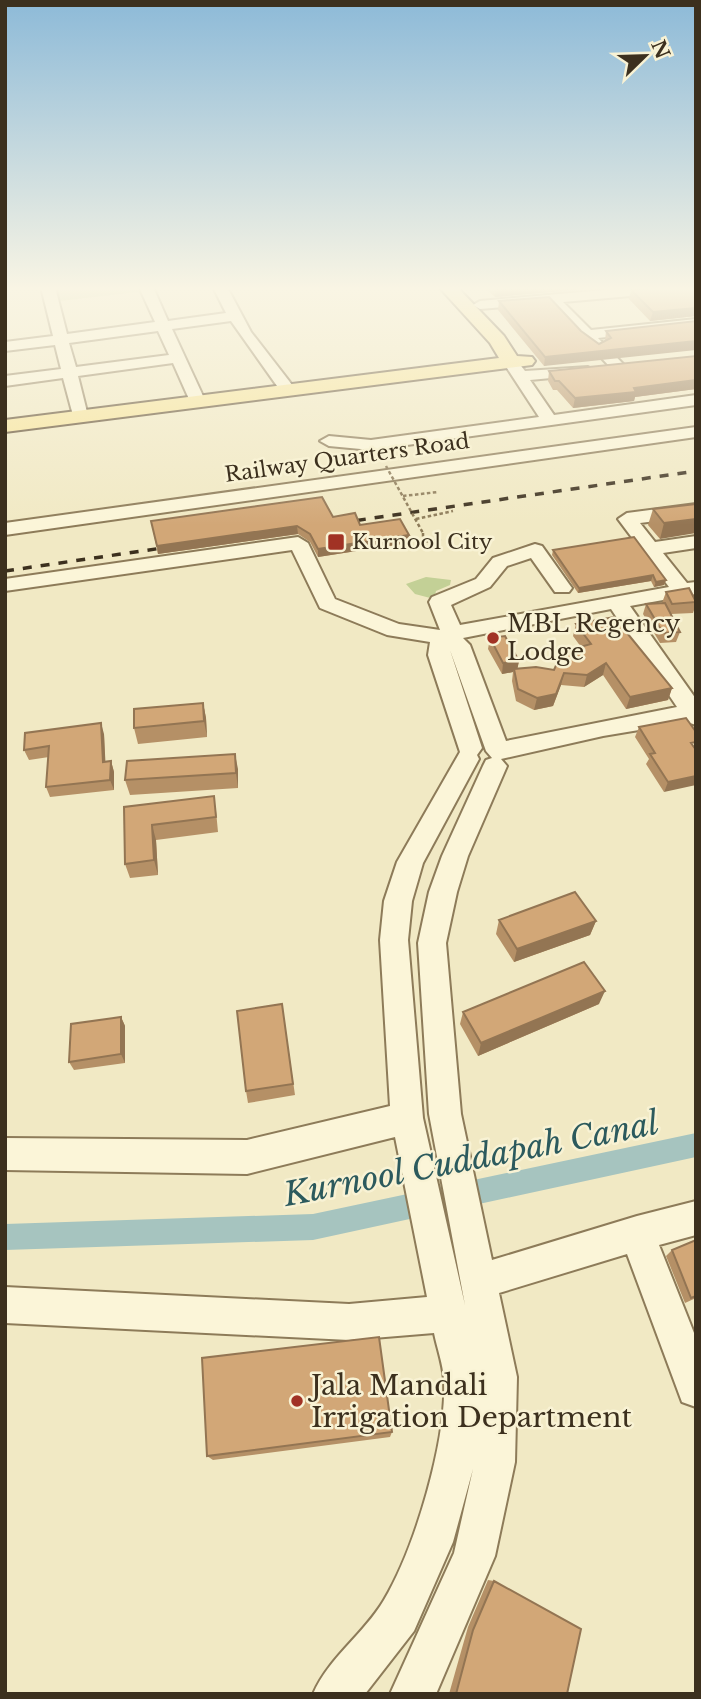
<svg xmlns="http://www.w3.org/2000/svg" width="701" height="1699" font-family="'Libre Baskerville',serif">
  <style>
    .green { fill: #c3d096 }
    .lines { fill: none; stroke-linecap: round; stroke-linejoin: round }
    .canal { fill: #a6c4bf; fill-rule: evenodd }
    .minor-casing { stroke: #8d7b59; stroke-width: 4 }
    .major-casing { stroke: #5b482d; stroke-width: 4 }
    .path { stroke: #8d7b59; stroke-width: 2.5; stroke-dasharray: 3.5 2.5; stroke-linecap: butt }
    .minor { fill: #fbf5d8; fill-rule: evenodd }
    .major { fill: #f7e499; fill-rule: evenodd }
    .rail { stroke: #3c301e; stroke-width: 3.5; stroke-dasharray: 9 9; stroke-linecap: butt }
    .path-bridge { stroke: #8d7b59; stroke-width: 2.5; stroke-dasharray: 3.5 2.5; stroke-linecap: butt }
    .wall { fill: #b59066 }
    .shaded-wall { fill: #937553 }
    .building { fill: #d2a777; stroke: #937553; stroke-width: 2 }
    .poi-dot { fill: #a13224; stroke: #f8f2d4; stroke-width: 2.5 }
    .labels { text-anchor: middle; stroke-width: 5; stroke-linejoin: round; paint-order: stroke }
    .far-street-label { font-size: 21px; fill: #3c301e; stroke: #f8f2d4 }
    .far-poi-label { font-size: 21px; fill: #3c301e; stroke: #f8f2d4; text-anchor: start }
    .poi-label { font-size: 24px; fill: #3c301e; stroke: #f8f2d4; text-anchor: start }
    .near-poi-label { font-size: 28px; fill: #3c301e; stroke: #f8f2d4; text-anchor: start }
    .near-water-label { font-size: 32px; font-style: italic; fill: #2c5a5d; stroke: #f8f2d4 }
  </style>
  <rect width="100%" height="100%" fill="#f1e9c4"/>
  <!-- green -->
  <path class="green" d="M56,287H145L146,291L60,301Z
    M426,577L451,580L450,585L436,591L434,599L415,594L406,584Z"/>
  <g class="lines">
    <!-- canal -->
    <path class="canal" d="M696,1133V1157L313,1240L5,1250V1224L313,1214Z"/>
    <!-- minor casing -->
    <g class="minor-casing">
      <path id="minor" d="M41,287H55L67,334L155,322L139,287H153L168,321L226,313L213,287H227L251,332L296,390L288,395L282,393L231,321L172,329L203,396L201,399H189L173,363L78,376L88,416L80,421L74,419L63,378L5,386V376L61,369L55,345L5,351V342L53,336ZM158,331L169,355L76,367L69,343Z
        M638,287L671,289L664,293L563,302L591,330L696,319V327L598,338L625,366L617,371L612,369L549,303L480,309L473,305L480,301Z
        M513,360L518,362L525,371L588,367L591,370L583,375L530,380L554,415L696,395V405L371,450L329,446L320,441L329,436L371,440L539,417L505,365Z
        M696,427V437L5,535V523Z
        M696,504V516L640,523L655,542L696,536V548L663,553L687,583L696,582V594L630,606L696,699V725L687,722L603,736L501,759L507,766L468,856L457,892L446,943L461,1114L492,1260L637,1216L696,1201V1235L659,1245L696,1338V1407L682,1402L627,1254L499,1293L517,1377L515,1462L495,1556L436,1694H390L454,1553L473,1469L453,1542L414,1631L365,1694H313C329,1657 364,1634 384,1600C415,1548 447,1440 444,1380C443,1364 437,1348 434,1333L349,1340L5,1323V1287L349,1304L427,1297L395,1137L247,1174L5,1170V1138L247,1140L390,1106L380,940L384,901L397,862L460,752L428,655L430,642L387,635L320,608L292,550L5,591V579L298,537L308,543L335,599L399,624L440,630L429,602L432,597L476,579L493,558L535,544L542,546L569,584L572,588L569,592H555L531,558L507,566L490,587L451,605L460,625L669,587L618,519L627,513ZM611,609L677,707L506,741L470,645L463,638ZM450,650L486,751L492,758L486,760L483,766L442,856L429,892L418,943L429,1114L465,1305L423,1118L408,940L412,901L423,863L479,759L477,755L482,748Z"/>
    </g>
    <!-- major casing -->
    <g class="major-casing">
      <path id="major" d="M439,287H457L504,336L517,356L532,357L535,361L532,365L5,432V420L499,358L490,343Z"/>
    </g>
    <!-- path -->
    <path class="path" d="M403,496L438,492
      M416,519L453,511
      M423,533V542L441,539"/>
    <!-- minor -->
    <use href="#minor" class="minor"/>
    <!-- major -->
    <use href="#major" class="major"/>
    <!-- rail -->
    <path class="rail" d="M339,523L696,471
      M5,571L176,546"/>
    <!-- path-bridge -->
    <path class="path-bridge" d="M386,466L423,533"/>
  </g>
  <!-- wall -->
  <path class="wall" d="M484,287H608L495,297Z
    M696,287V316L650,321L629,299L631,290Z
    M499,301L581,331L599,344L605,341L606,331L696,321L544,366L498,310Z
    M696,356V389L635,397L634,401L573,408L557,390H553L548,381L549,371Z
    M696,504L660,539L648,525L653,509Z
    M333,517L360,525L408,543L318,557L310,542L298,534L158,554L151,521Z
    M634,537L666,580L664,585L654,587L651,581L578,593L552,555L553,550Z
    M666,592L696,601V604L693,613L671,614L680,632L676,642L660,643L643,614L646,604L662,603Z
    M576,624L672,688L668,700L626,709L603,675L584,687L561,685L553,706L534,710L516,701L512,681L513,672L502,674L488,649L490,638L519,661L517,669L554,670L581,647L573,636Z
    M203,703L206,718L207,737L138,744L134,728Z
    M639,727L696,732L664,792L646,764L649,759L635,737Z
    M104,734L105,762L111,761L114,772V790L50,797L46,787L49,757L29,760L24,750Z
    M238,769V788L130,795L125,780Z
    M124,807L216,811L218,832L156,840L158,875L130,878L125,864Z
    M499,920L596,921L590,935L514,962L496,934Z
    M282,1004L295,1095L248,1103L246,1091Z
    M599,1004L478,1056L460,1024L463,1012Z
    M121,1017L125,1026V1063L74,1070L69,1062Z
    M672,1250L696,1298L685,1303L666,1256Z
    M392,1432L390,1437L213,1460L207,1456Z
    M488,1580L494,1581L567,1694H449L468,1627Z"/>
  <!-- shaded-wall -->
  <path class="shaded-wall" d="M509,287H608L495,297L496,288Z
    M696,308V316L650,321L653,312Z
    M696,341V350L544,366L545,357Z
    M696,380V389L635,397L634,401L573,408L575,398L634,388Z
    M696,519V533L660,539L664,523Z
    M297,526L298,534L158,554L157,546Z
    M409,535L408,543L318,557V549Z
    M653,575L651,581L578,593L579,588Z
    M666,580L664,585L654,587L656,582Z
    M519,661L517,671L514,669L513,672L502,674L503,663Z
    M606,663L603,675L584,687L587,675Z
    M564,673L561,685L553,706L534,710L537,698Z
    M672,688L668,700L626,709L630,697Z
    M203,703L206,718L207,737L204,721Z
    M101,723L104,734L106,773L103,762Z
    M235,754L238,769V788L236,773Z
    M111,761L114,772V790L110,780Z
    M696,776V785L664,792L668,782Z
    M152,825L156,840L158,875L154,860Z
    M596,921L590,935L514,962L517,949Z
    M605,991L599,1004L478,1056L481,1043Z
    M121,1017L125,1026V1063L121,1054Z"/>
  <!-- building -->
  <path class="building" d="M663,287H696V308L653,312L631,290Z
    M549,297L581,331L599,344L611,338L606,331L696,321V341L545,357L499,301Z
    M696,356V380L634,388L636,392L575,398L559,381H555L549,371Z
    M322,497L333,517L355,513L360,525L400,519L409,535L318,549L310,534L297,526L157,546L151,521Z
    M696,504V519L664,523L653,509Z
    M634,537L666,580L656,582L653,575L579,588L553,550Z
    M689,588L696,602L672,604L666,592Z
    M665,603L680,632L663,633L646,604Z
    M614,617L672,688L630,697L606,663L587,675L564,673L556,694L537,698L518,689L514,669L536,667L554,670L562,652L591,644L576,624Z
    M505,636L519,661L503,663L490,638Z
    M203,703L204,721L134,728V709Z
    M686,718L696,732V742L691,743L696,750V776L668,782L650,754L655,753L639,727Z
    M101,723L103,762L111,761L110,780L46,787L49,746L24,750L25,733Z
    M235,754L236,773L125,780L127,761Z
    M214,796L216,817L152,825L154,860L125,864L124,807Z
    M575,892L596,921L517,949L499,920Z
    M584,962L605,991L481,1043L463,1012Z
    M282,1004L293,1084L246,1091L237,1011Z
    M121,1017V1054L69,1062L71,1024Z
    M696,1240V1296L691,1298L672,1250Z
    M379,1337L392,1432L207,1456L202,1358Z
    M494,1581L581,1629L567,1694H456L473,1630Z"/>
  <!-- sky -->
  <linearGradient id="sky" x2="0" y2="1"><stop stop-color="#8dbad8"/><stop offset="0.55" stop-color="#f9f5e4"/><stop offset="1" stop-color="#f9f5e4" stop-opacity="0"/></linearGradient>
  <rect width="701" height="525" fill="url(#sky)"/>
  <!-- markers -->
  <g class="poi-dot">
    <rect x="327" y="533" width="18" height="18" rx="3.5"/>
    <circle cx="493" cy="638" r="7"/>
    <circle cx="297" cy="1401" r="7"/>
  </g>
  <g class="labels">
    <!-- far-street labels -->
    <g class="far-street-label">
      <text transform="translate(347 458) rotate(-8)" y="7">Railway Quarters Road</text>
    </g>
    <!-- far-poi labels -->
    <g class="far-poi-label">
      <text x="352" y="549">Kurnool City</text>
    </g>
    <!-- poi labels -->
    <g class="poi-label">
      <text x="507" y="632">MBL Regency<tspan x="507" dy="28">Lodge</tspan></text>
    </g>
    <!-- near-poi labels -->
    <g class="near-poi-label">
      <text x="311" y="1395">Jala Mandali<tspan x="311" dy="32">Irrigation Department</tspan></text>
    </g>
    <!-- near-water labels -->
    <g class="near-water-label">
      <text transform="translate(471 1159) rotate(-11)" y="11">Kurnool Cuddapah Canal</text>
    </g>
  </g>
  <!-- border -->
  <rect width="701" height="1699" fill="none" stroke="#3c301e" stroke-width="14"/>
  <!-- north arrow -->
  <g transform="translate(645 56) rotate(67)" stroke="#f8f2d4" stroke-width="5" paint-order="stroke">
  <path d="M0-5L12 26L0 18L-12 26Z" fill="#3c301e"/>
  <text y="-10" font-size="19" font-weight="bold" text-anchor="middle" fill="#3c301e">N</text>
  </g>
</svg>
